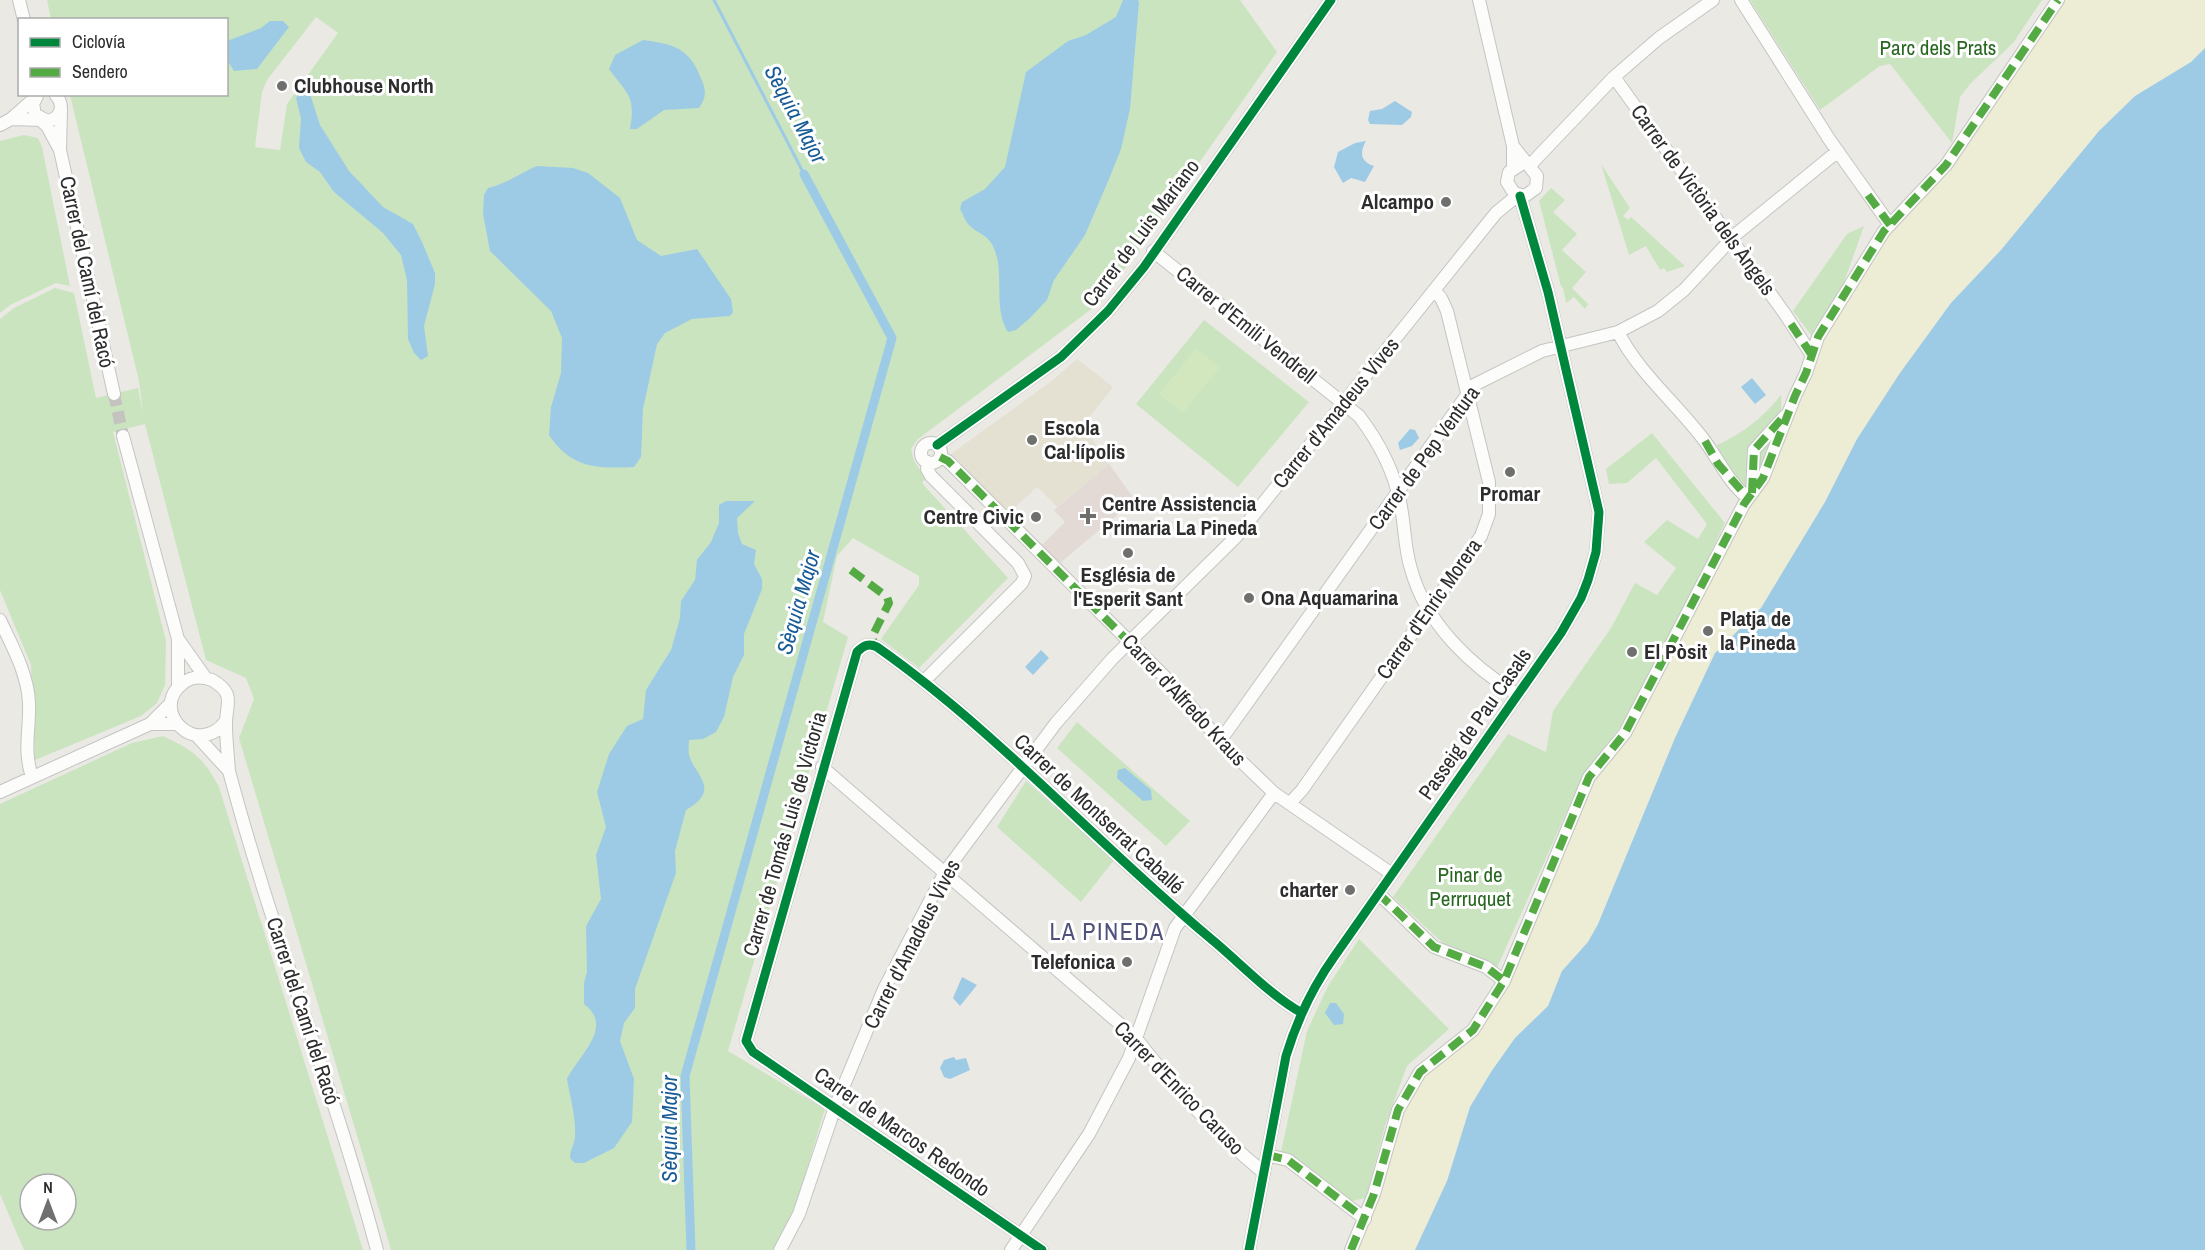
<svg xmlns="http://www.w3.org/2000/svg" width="2205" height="1250" font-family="'Archivo Narrow',sans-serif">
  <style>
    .education { fill: #e4e1d3 }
    .medical { fill: #e3dad6 }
    .green { fill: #cae4c0; fill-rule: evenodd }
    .sand { fill: #edecd4 }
    .pitch { fill: #d2e7be }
    .water { fill: #9dcbe6 }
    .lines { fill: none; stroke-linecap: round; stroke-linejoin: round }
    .stream { stroke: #9dcbe6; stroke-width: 3 }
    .canal { stroke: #9dcbe6; stroke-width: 9 }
    .minor-tunnel { stroke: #c4c3bf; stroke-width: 12; stroke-dasharray: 12 6; stroke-linecap: butt }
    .minor-casing { stroke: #c4c4c3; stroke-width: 14 }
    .minor { stroke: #fcfcfb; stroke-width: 12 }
    .quiet { stroke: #54ab44; stroke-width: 8; stroke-dasharray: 15 8; stroke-linecap: butt }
    .cycleway-casing { stroke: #fff; stroke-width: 13 }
    .cycleway { stroke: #00873e; stroke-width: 9 }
    .poi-dot { fill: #6f6f6d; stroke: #fff; stroke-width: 2 }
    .labels { text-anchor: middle; stroke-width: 6; stroke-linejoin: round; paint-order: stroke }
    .park-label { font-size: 21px; fill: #276720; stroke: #fff }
    .poi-label { font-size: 21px; font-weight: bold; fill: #2d2d2d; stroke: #fff; text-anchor: start }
    .street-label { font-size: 21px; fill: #2d2d2d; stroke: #fff }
    .water-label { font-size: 22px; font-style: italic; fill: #175c97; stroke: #fff }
    .quarter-label { font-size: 24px; letter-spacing: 1.5px; fill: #50527b; stroke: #fff }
  </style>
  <rect width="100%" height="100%" fill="#eae9e4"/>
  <!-- education -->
  <path class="education" d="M1077,359L1113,387L1083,425L1109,464L1057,507L1037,487L1009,513L951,454L1053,380Z"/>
  <!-- medical -->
  <path class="medical" d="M1109,464L1135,500L1060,563L1042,545L1065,522L1054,510Z"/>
  <!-- green -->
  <path class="green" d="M47,0H1240L1277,52L1102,301L918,439L911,449L914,461L926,478L922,483L1008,578L919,668L881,639L919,585V576L853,538L837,556L823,622L848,637L728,1051L825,1109L794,1211L773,1250H391L239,738L254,699L246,678L206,660L145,424L113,432L166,641L165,685L157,703L141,716L35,760L31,665L0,590V319L14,308L55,288L74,293L96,398L138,388L143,414L139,381L70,95L226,94V20L51,19ZM316,17L338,33L287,104L280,150L255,147L262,92L267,80Z
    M1750,0H2042L2013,43L1970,84L1960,97L1952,143L1890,64L1880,66L1820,110Z
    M24,135L38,138L42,147L70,286L56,283L10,305L0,313V141Z
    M1601,164L1630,208L1623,216L1628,220L1631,217L1685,266L1667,272L1664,268L1660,270L1646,246L1629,255Z
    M1551,188L1565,200L1553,212L1577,234L1562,250L1586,272L1572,288L1588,304L1585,309L1574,297L1566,303L1563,288L1561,286L1539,201Z
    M1864,226L1842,288L1811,335L1793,311L1847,234Z
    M1204,320L1309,402L1238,487L1136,404Z
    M1781,395C1784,432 1768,464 1746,492L1725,467L1717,445C1744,433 1762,418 1781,395Z
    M1652,433L1725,523L1640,701L1583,775L1496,970L1444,944L1393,897L1508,734L1546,752L1553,711L1611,628L1635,583L1657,595L1676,568L1644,542L1667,520L1698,539L1707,524L1656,458L1627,483L1609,484L1606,469Z
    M1077,722L1190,821L1166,846L1057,748Z
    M163,736C193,750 203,757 219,787L363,1250H24L0,1194V804L132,743ZM30,1184H66V1220H30Z
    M1026,781L1114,860L1081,902L997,827Z
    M1359,939L1449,1029L1407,1066L1385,1126L1366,1198L1351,1201L1281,1152L1307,1031L1328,986Z"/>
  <!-- sand -->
  <path class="sand" d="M2058,0H2205V48L2191,62L2134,96L2099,131L2001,250L1951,303L1900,373L1857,439L1825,502L1761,608L1715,653L1675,738L1598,924L1588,942L1562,971L1548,1006L1515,1038L1491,1072L1470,1107L1447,1181L1415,1250H1351L1391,1132L1420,1072L1473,1030L1504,981L1589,777L1625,733L1763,478L1812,350L1884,231L1946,165Z"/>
  <!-- pitch -->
  <path class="pitch" d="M1196,348L1220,367L1183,413L1159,394Z"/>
  <!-- water -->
  <path class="water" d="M1123,0H1138L1139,2L1130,109L1121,149L1109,179L1085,235L1054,280L1047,300L1030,318L1016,330L1008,332C992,307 1006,273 993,246C987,234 978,234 969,225C965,221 963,214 960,209L962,202L985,189L1005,167L1026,72L1068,41L1086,35L1116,17Z
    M270,21H283L289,27L257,69L234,71L229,63L227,41L261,28Z
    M643,40C674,44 689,48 701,78C706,90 707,97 699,108L664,110L637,129H630C636,95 627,94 609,69L615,55Z
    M2205,48V1250H1415L1447,1181L1470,1107L1491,1072L1515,1038L1548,1006L1562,971L1588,942L1598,924L1675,738L1715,653L1761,608L1825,502L1857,439L1900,373L1951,303L2001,250L2099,131L2135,96L2191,62Z
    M303,88L309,91L320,125L349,171L383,207L413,224L422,242L435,273V284L424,326L428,356L421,360L414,353L408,339L407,280L401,255L383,233L334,192L320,172L306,162L299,148L301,119L296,98Z
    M1395,101L1412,112L1411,117L1402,125L1370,124L1368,120L1370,111L1382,109Z
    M1366,141C1359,153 1361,162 1374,166L1365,182L1351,178L1343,183L1334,167L1338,152L1355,143Z
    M537,166L573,168L588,173L620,198L637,240L661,256L697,249L731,299L733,312L730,316L692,319L665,333L657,344L643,409L641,457L634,467C596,469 571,468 549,435L551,407L561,373L562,338L551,311L490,251L483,214L484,195L488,188C509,183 518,174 537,166Z
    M1752,378L1766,395L1755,404L1741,387Z
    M1410,429L1415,430L1419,438L1412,446L1400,450L1398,443Z
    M726,501H755L737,518L738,533L742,544L756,550L754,564L762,579V589L744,634V655L733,677L724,717L716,732L703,739L689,740C689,745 688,751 689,755C695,776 722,789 686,810L675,851L676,873L635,989V1008L624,1023L620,1041L634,1079L632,1122L614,1148L584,1163H575L570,1158C570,1149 575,1144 575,1136C576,1116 570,1098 567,1079C578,1056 615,1027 584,1004V983L587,972L586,926L601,899L596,855L606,827L597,792L609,754L627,726L643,719L646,690L671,650L680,618L681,601L695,580L697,560L711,542L719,523V505Z
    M1041,650L1049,658L1033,675L1025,667Z
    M1125,768L1151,790L1152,800L1143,801L1117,778L1118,770Z
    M962,977L977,985L960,1006L953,998Z
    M1330,1003H1336L1344,1014L1343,1024L1334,1025L1325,1013Z
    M954,1057L956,1060L966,1058L970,1070L950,1079L944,1077L940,1068L944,1060Z"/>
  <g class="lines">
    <!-- stream -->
    <path class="stream" d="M714,0L804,174"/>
    <!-- canal -->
    <path class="canal" d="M691,1250L685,1076L892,338L804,174"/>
    <!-- minor-tunnel -->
    <path class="minor-tunnel" d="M114,394L123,436"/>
    <!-- minor casing -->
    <g class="minor-casing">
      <path id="minor" d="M19,0L24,20
        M1479,0L1513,146V168
        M1741,0L1829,139L1890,225
        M1614,77L1785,314L1811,354
        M37,96L33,104L35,114L47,121C62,118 65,105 55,94
        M36,97L11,119L42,120
        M38,118L47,126L60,150L61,109
        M0,125L11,119
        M1513,146L1537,176L1536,188L1525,196L1514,193L1507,182L1509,172L1520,165
        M60,150L114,394
        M1531,168L1533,162L1614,77L1659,38L1713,0
        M1153,251L1359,416C1378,441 1394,471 1400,502C1405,524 1404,547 1411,569C1426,624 1471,666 1518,695
        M1618,332C1638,372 1677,404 1704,440C1719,460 1728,482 1748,498
        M123,436L178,639
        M921 453a10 10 0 1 1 20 0a10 10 0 1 1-20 0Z
        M937,445L1061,357L1108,311L1144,267L1331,0
        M940,457L948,461L1172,684L1220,741L1274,793L1392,874
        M1752,493L1754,450L1785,416
        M0,620C12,646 28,674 29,703C30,731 23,749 32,777
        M924,681L1022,583L1025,576L1018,563L931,476L927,469L928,462
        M178,688V639L205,677
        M171,703L150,724H176
        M196,735L229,771C228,756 226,740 226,724C226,703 236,694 212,680C201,676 191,676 182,684C149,710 196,760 226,721
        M1220,741L1474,385L1542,351L1618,332L1658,311L1684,290L1735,235L1838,151
        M822,767L1135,1037C1174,1088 1214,1132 1264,1173
        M229,771C272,933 334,1089 377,1250
        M0,792L150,724
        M1291,802L1302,790L1481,536L1489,514V482L1447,311L1441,298L1434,290
        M1378,893L1434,947L1486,967L1504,981
        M1267,1155L1288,1160L1365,1219
        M780,1250L799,1214L835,1107L884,989L945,872L1056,723L1112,659L1236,537L1496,213L1518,195
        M1011,1250L1089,1134L1129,1058L1175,928L1274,793
        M1042,1250L753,1052L746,1041L857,652C864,645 869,643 877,647C998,732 1097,844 1210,938C1237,960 1272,997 1302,1013
        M1249,1250L1286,1056C1297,1020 1312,988 1334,957L1561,633L1581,598L1588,580L1596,552L1599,512L1548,292L1520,196
        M1351,1250L1374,1194L1398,1110L1420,1072L1473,1030L1504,981L1589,777L1625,733L1744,504L1763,478L1795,396L1806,373L1818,337L1884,231L1946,165L2058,0"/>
    </g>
    <!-- minor -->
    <use href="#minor" class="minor"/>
    <!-- quiet -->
    <path class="quiet" d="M1868,195L1890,225
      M1791,324L1811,354
      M1705,441L1718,464L1748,498
      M940,457L948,461L1129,642
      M1752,493L1754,450L1785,415
      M851,570L887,597L889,603L872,637L875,646
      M1378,893L1434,947L1486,967L1504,981
      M1267,1155L1288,1160L1365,1219
      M1351,1250L1374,1194L1398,1110L1420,1072L1473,1030L1504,981L1589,777L1625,733L1744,504L1763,478L1795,396L1806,373L1818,337L1884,231L1946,165L2058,0"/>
    <!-- cycleway casing -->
    <g class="cycleway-casing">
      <path id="cycleway" d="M937,445L1061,357L1108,311L1144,267L1331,0
        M1042,1250L753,1052L746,1041L857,652C864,645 869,643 877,647C998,732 1097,844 1210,938C1237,960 1272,997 1302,1013
        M1249,1250L1286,1056C1297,1020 1312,988 1334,957L1561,633L1581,598L1588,580L1596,552L1599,512L1548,292L1520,196"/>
    </g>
    <!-- cycleway -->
    <use href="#cycleway" class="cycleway"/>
  </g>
  <!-- markers -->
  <g class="poi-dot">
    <circle cx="282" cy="86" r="6"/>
    <circle cx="1446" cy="202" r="6"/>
    <circle cx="1032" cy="440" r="6"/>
    <circle cx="1510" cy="472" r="6"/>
    <path d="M1085 507h6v6h6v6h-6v6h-6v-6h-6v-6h6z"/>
    <circle cx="1036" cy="517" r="6"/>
    <circle cx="1128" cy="553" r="6"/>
    <circle cx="1249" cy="598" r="6"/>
    <circle cx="1708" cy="631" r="6"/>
    <circle cx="1632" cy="652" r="6"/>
    <circle cx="1350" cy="890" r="6"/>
    <circle cx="1127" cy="962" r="6"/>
  </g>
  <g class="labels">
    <!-- park labels -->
    <g class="park-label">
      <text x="1938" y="55">Parc dels Prats</text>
      <text x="1470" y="882">Pinar de<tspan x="1470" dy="24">Perrruquet</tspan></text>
    </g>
    <!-- poi labels -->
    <g class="poi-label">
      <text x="294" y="93">Clubhouse North</text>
      <text x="1434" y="209" text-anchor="end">Alcampo</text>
      <text x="1044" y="435">Escola<tspan x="1044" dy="24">Cal·lípolis</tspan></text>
      <text x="1510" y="501" text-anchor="middle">Promar</text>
      <text x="1102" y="511">Centre Assistencia<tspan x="1102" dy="24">Primaria La Pineda</tspan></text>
      <text x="1024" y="524" text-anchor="end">Centre Civic</text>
      <text x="1128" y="582" text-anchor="middle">Església de<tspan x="1128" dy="24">l'Esperit Sant</tspan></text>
      <text x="1261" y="605">Ona Aquamarina</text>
      <text x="1720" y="626">Platja de<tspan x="1720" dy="24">la Pineda</tspan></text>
      <text x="1644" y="659">El Pòsit</text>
      <text x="1338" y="897" text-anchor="end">charter</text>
      <text x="1115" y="969" text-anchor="end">Telefonica</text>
    </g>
    <!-- street labels -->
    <g class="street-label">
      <text transform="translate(1703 200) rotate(54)" y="7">Carrer de Victòria dels Àngels</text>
      <text transform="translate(1141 233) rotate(-53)" y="7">Carrer de Luis Mariano</text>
      <text transform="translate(87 272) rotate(78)" y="7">Carrer del Camí del Racó</text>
      <text transform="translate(1246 325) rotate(39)" y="7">Carrer d'Emili Vendrell</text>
      <text transform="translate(1336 413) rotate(-51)" y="7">Carrer d'Amadeus Vives</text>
      <text transform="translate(1424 458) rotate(-54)" y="7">Carrer de Pep Ventura</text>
      <text transform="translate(1429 609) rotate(-55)" y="7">Carrer d'Enric Morera</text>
      <text transform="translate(1184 700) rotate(47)" y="7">Carrer d'Alfredo Kraus</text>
      <text transform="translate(1475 724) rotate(-55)" y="7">Passeig de Pau Casals</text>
      <text transform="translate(1099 814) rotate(43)" y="7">Carrer de Montserrat Caballé</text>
      <text transform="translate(785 834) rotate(-74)" y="7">Carrer de Tomás Luis de Victoria</text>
      <text transform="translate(912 944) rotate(-63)" y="7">Carrer d'Amadeus Vives</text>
      <text transform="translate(303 1011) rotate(72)" y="7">Carrer del Camí del Racó</text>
      <text transform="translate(1179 1088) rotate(46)" y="7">Carrer d'Enrico Caruso</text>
      <text transform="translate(902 1132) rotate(35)" y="7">Carrer de Marcos Redondo</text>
    </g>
    <!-- water labels -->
    <g class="water-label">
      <text transform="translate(796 114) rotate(62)" y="8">Sèquia Major</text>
      <text transform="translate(798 602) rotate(-74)" y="8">Sèquia Major</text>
      <text transform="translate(669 1129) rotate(-90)" y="8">Sèquia Major</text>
    </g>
    <!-- quarter labels -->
    <g class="quarter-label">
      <text x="1107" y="940">LA PINEDA</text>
    </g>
  </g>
  <!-- legend -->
  <rect x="18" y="18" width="210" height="78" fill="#ffffff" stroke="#ababab" stroke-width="1.5"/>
  <rect x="30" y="38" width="30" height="9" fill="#00873e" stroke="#ababab" stroke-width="1.5"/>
  <text x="72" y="48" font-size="18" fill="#2d2d2d">Ciclovía</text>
  <rect x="30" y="68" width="30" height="9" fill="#54ab44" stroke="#ababab" stroke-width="1.5"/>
  <text x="72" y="78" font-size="18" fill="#2d2d2d">Sendero</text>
  <!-- north arrow -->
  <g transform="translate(48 1202)"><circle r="28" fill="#ffffff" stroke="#ababab" stroke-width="1.5"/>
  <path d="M0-4.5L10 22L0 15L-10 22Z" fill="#6f6f6d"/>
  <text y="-9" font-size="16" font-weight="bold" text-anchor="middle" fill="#2d2d2d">N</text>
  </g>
</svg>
